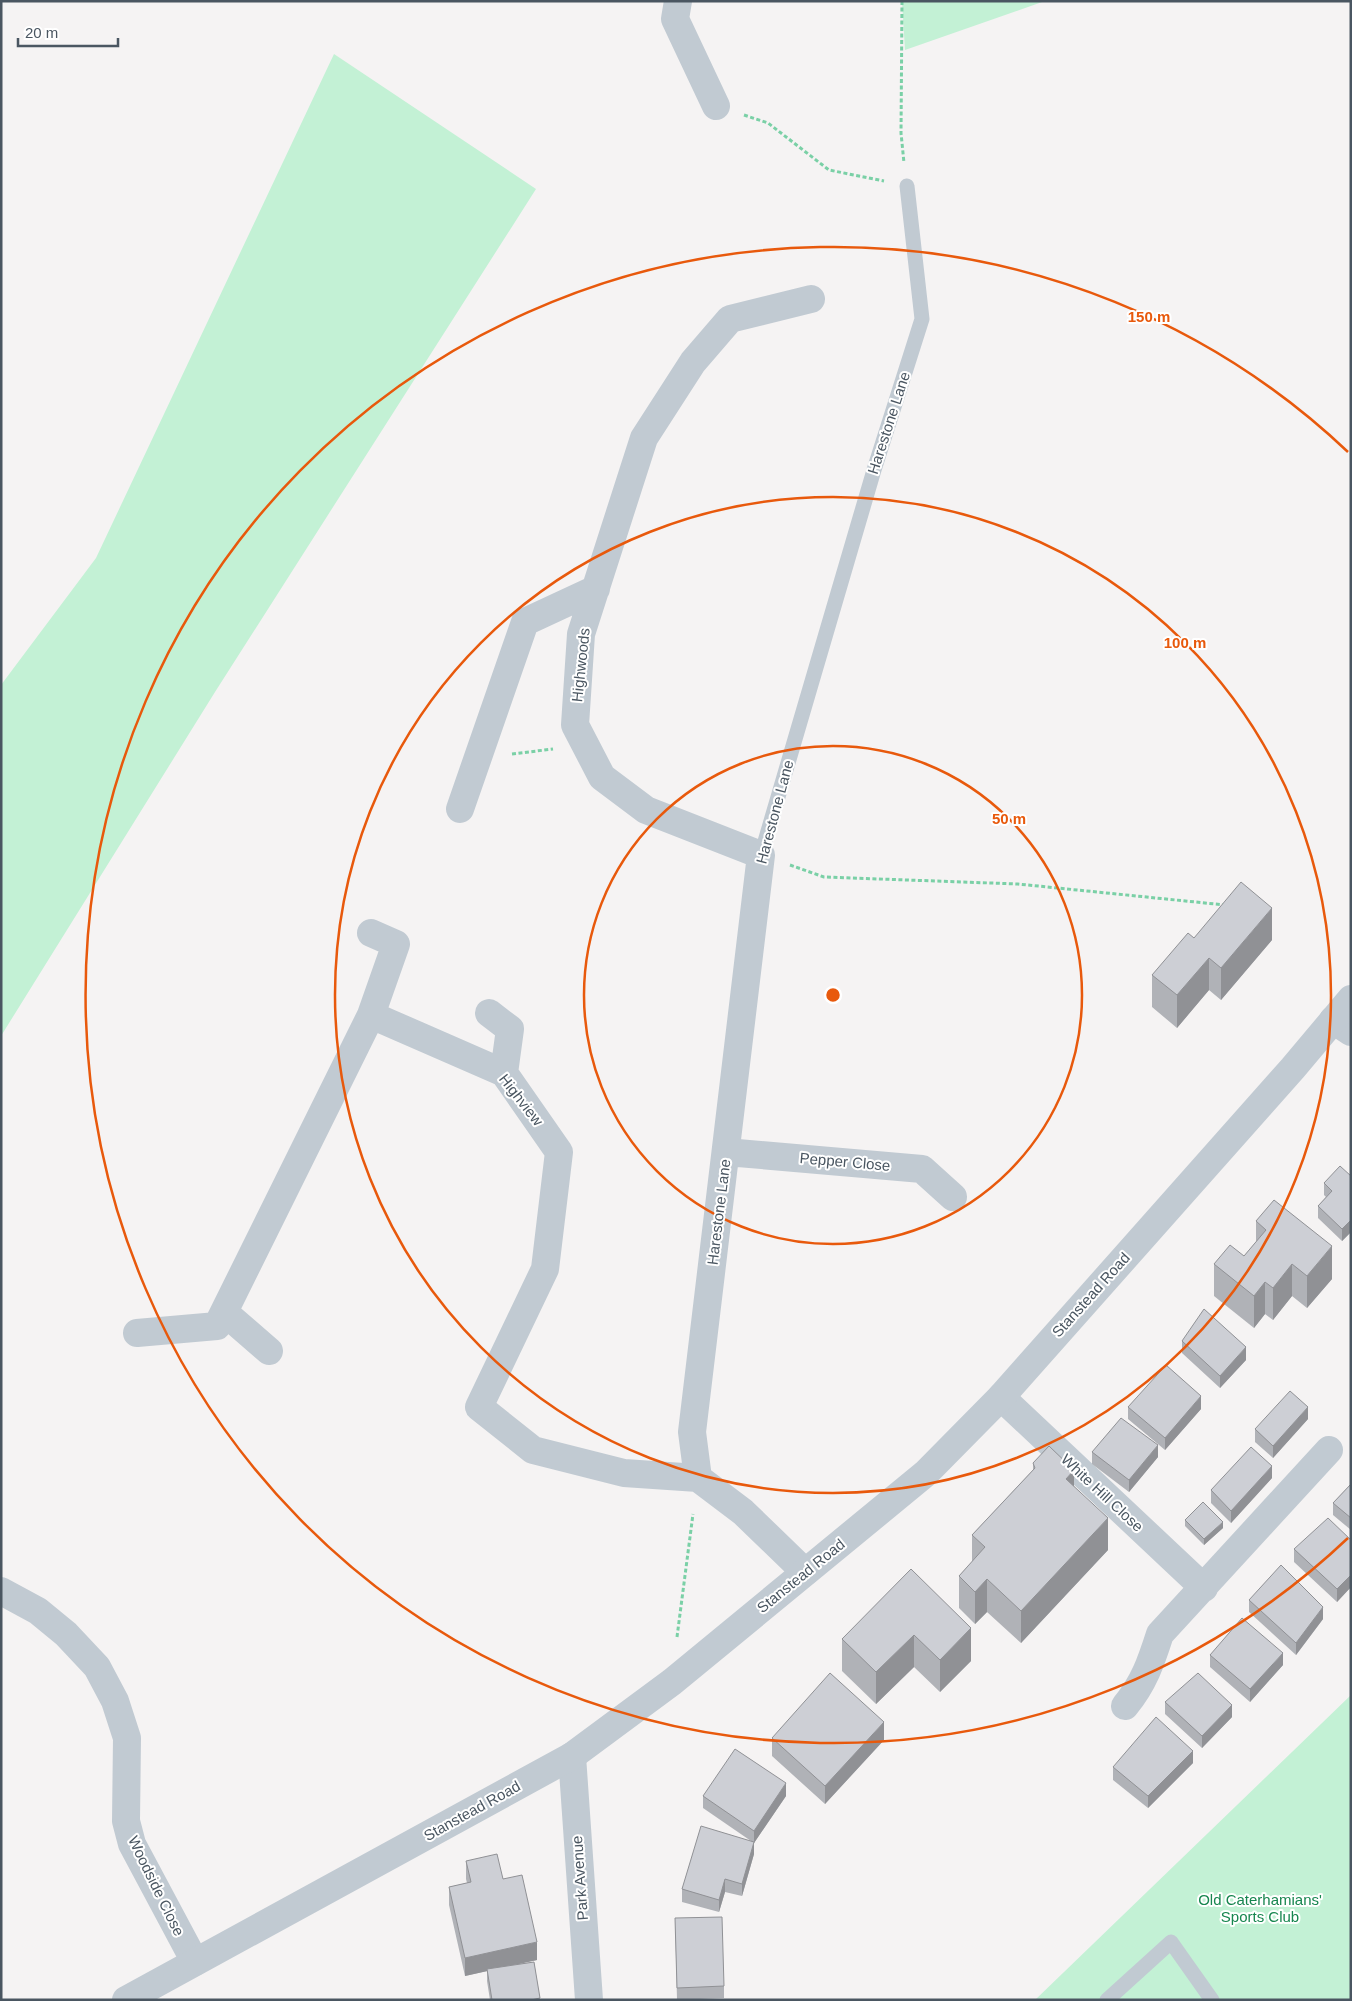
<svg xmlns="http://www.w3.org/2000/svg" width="1352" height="2001" font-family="Helvetica,sans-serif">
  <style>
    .green { fill: #c3f1d5 }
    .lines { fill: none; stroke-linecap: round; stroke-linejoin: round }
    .path { stroke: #7ad0a6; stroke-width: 3; stroke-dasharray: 4 2.5; stroke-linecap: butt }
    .service { stroke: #c1cad2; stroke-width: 15 }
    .minor { stroke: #c1cad2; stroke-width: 28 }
    .tertiary { stroke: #c1cad2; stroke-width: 28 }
    .wall { fill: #b0b2b7 }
    .shaded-wall { fill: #909195 }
    .building { fill: #cdcfd5; stroke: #909195 }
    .ring { fill: none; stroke: #e8590c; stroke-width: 2.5 }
    .labels { text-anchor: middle; stroke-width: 4; stroke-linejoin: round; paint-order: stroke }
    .street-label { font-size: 15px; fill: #4a5661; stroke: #fff }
    .park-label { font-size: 15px; fill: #17864f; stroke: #fff }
    .centre { fill: #e8590c; stroke: #fff; stroke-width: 2.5 }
    .ring-label { font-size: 15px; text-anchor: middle; font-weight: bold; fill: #e8590c; stroke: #fff; stroke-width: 4; stroke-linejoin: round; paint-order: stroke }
  </style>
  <rect width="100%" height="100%" fill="#f5f3f3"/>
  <!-- green -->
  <path class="green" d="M902,1H1045L905,50Z
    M334,54L536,189L215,692L1,1036V685L96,558Z
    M1351,1695V2000H1035Z"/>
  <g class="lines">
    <!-- path -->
    <path class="path" d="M902,1L901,133L904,163
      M744,115L768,123L829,170L884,181
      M512,754L553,749
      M790,865L824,877L1018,884L1225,905
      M677,1637L693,1514"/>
    <!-- service -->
    <path class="service" d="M761,855L874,470L922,319L907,186
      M1107,2000L1171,1942L1212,2000"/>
    <!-- minor -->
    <path class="minor" d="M678,1L675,19L716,106
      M460,809L525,622L596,589
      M489,1013L510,1029L504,1073
      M371,1015L396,944L371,933
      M1333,1020L1351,1032
      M726,1152L922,1169L953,1197
      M224,1312L269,1351
      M137,1333L217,1326L371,1015L504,1073L559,1152L545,1269L479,1407L533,1450L624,1473L698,1478
      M1001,1397L1204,1588
      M698,1478L692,1432L761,855L646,810L602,777L575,725L581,634L644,438L693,362L730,319L811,299
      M698,1478L743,1512L805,1572
      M1,1591L38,1611L66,1634L97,1667L115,1701L127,1738L126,1821L132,1844L195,1962
      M1125,1706C1144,1683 1151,1662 1160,1634L1329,1450
      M572,1756L589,2000"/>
    <!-- tertiary -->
    <path class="tertiary" d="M126,2000L572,1756L672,1682L926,1473L1001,1397L1293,1068L1351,999"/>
  </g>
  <!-- wall -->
  <path class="wall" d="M1194,938L1272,940L1221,1000L1209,990L1177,1028L1152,1007V975Z
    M1351,1176V1232L1342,1241L1318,1218V1206L1326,1197L1324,1195V1183Z
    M1256,1221L1332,1279L1307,1308L1292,1296L1273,1320L1265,1314L1254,1328L1214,1296V1264L1244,1256L1256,1242Z
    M1182,1341L1246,1360L1220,1388L1182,1353Z
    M1128,1407L1201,1409L1165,1450L1128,1419Z
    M1308,1419L1273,1458L1255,1442V1429Z
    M1092,1452L1158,1457L1129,1492L1092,1464Z
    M1033,1463L1074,1486L1108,1550L1021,1643L987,1612L975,1624L959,1608V1576L972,1562V1535L1033,1470Z
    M1272,1478L1231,1523L1211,1503V1490Z
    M1351,1484V1530L1333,1515V1503Z
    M1185,1520L1223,1528L1204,1545L1185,1526Z
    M1351,1540V1587L1337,1602L1294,1562V1549Z
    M1249,1600L1323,1619L1296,1655L1249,1612Z
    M971,1628V1661L940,1692L914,1667L876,1704L842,1671V1639Z
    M1210,1655L1283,1665L1250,1702L1210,1667Z
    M1165,1702L1232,1717L1202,1748L1165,1714Z
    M772,1738L884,1740L825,1804L772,1756Z
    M1193,1763L1148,1808L1113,1780V1767Z
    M703,1796H786L754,1843V1854L742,1896L725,1892L719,1912L682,1902V1889L751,1841L703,1808Z
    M466,1861L503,1879L537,1960L516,1964L534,1962L540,2000H490L487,1981V1971L465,1976L449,1905V1887L467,1883L466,1879Z
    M675,1918L724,1986V1998L677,2000Z"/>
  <!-- shaded-wall -->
  <path class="shaded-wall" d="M1272,908V940L1221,1000V968Z
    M1209,958V990L1177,1028V995Z
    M1351,1220V1232L1342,1241V1229Z
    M1332,1246V1279L1307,1308V1276Z
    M1292,1264V1296L1273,1320V1288Z
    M1265,1282V1314L1254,1328V1296Z
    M1246,1347V1360L1220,1388V1376Z
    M1201,1396V1409L1165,1450V1438Z
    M1308,1407V1419L1273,1458V1446Z
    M1158,1445V1457L1129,1492V1480Z
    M1272,1466V1478L1231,1523V1511Z
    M1074,1470V1502L1066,1479Z
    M1108,1518V1550L1021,1643V1611Z
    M1223,1522V1528L1204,1545V1539Z
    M1351,1575V1587L1337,1602V1589Z
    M987,1579V1612L975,1624V1592Z
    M1323,1607V1619L1296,1655V1643Z
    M971,1628V1661L940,1692V1660Z
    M914,1635V1667L876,1704V1672Z
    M1283,1653V1665L1250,1702V1689Z
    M1232,1705V1717L1202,1748V1736Z
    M884,1722V1740L825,1804V1786Z
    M1193,1751V1763L1148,1808V1796Z
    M786,1783V1796L754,1843V1831Z
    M754,1842V1854L742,1896V1884Z
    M725,1879V1892L719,1912V1900Z
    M537,1942V1960L465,1976V1958Z"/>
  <!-- building -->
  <path class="building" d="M1241,882L1272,908L1221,968L1209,958L1177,995L1152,975L1188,933L1194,938Z
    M1340,1166L1351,1176V1220L1342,1229L1318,1206L1332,1191L1324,1183Z
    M1274,1200L1332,1246L1307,1276L1292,1264L1273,1288L1265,1282L1254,1296L1214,1264L1230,1245L1244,1256L1266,1230L1256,1221Z
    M1204,1309L1246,1347L1220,1376L1182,1341Z
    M1166,1365L1201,1396L1165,1438L1128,1407Z
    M1290,1391L1308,1407L1273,1446L1255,1429Z
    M1121,1418L1158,1445L1129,1480L1092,1452Z
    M1049,1446L1074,1470L1066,1479L1108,1518L1021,1611L987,1579L975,1592L959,1576L985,1547L972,1535L1035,1468L1033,1463Z
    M1251,1447L1272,1466L1231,1511L1211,1490Z
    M1351,1484V1518L1333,1503Z
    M1203,1502L1223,1522L1204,1539L1185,1520Z
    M1328,1518L1351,1540V1575L1337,1589L1294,1549Z
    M1281,1565L1323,1607L1296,1643L1249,1600Z
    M911,1569L971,1628L940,1660L914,1635L876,1672L842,1639Z
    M1242,1618L1283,1653L1250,1689L1210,1655Z
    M830,1673L884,1722L825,1786L772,1738Z
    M1198,1673L1232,1705L1202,1736L1165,1702Z
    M1156,1717L1193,1751L1148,1796L1113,1767Z
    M735,1749L786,1783L754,1831L703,1796Z
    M701,1826L754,1842L742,1884L725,1879L719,1900L682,1889Z
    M497,1854L503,1879L522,1875L537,1942L465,1958L449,1887L471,1882L466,1861Z
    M722,1917L724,1986L677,1988L675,1918Z
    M534,1962L540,1998L531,2000H492L487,1969Z"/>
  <!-- distance rings -->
  <g class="ring">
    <circle cx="833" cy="995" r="249"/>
    <circle cx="833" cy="995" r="498"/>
    <path d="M1348 1538A748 748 0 1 1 1348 452"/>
  </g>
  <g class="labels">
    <!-- street labels -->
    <g class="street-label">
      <text transform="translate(889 423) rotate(-72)" y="5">Harestone Lane</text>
      <text transform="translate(581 665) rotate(-84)" y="5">Highwoods</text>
      <text transform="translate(775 812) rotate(-75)" y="5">Harestone Lane</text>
      <text transform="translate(521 1100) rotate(52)" y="5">Highview</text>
      <text transform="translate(845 1162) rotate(5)" y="5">Pepper Close</text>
      <text transform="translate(719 1212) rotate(-83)" y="5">Harestone Lane</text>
      <text transform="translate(1091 1295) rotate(-48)" y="5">Stanstead Road</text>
      <text transform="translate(1102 1493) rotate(43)" y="5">White Hill Close</text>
      <text transform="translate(801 1576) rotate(-39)" y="5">Stanstead Road</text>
      <text transform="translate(472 1811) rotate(-29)" y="5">Stanstead Road</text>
      <text transform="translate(580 1878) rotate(-94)" y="5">Park Avenue</text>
      <text transform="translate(156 1886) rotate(64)" y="5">Woodside Close</text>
    </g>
    <!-- park labels -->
    <g class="park-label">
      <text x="1260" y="1905">Old Caterhamians'<tspan x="1260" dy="17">Sports Club</tspan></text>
    </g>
  </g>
  <circle cx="833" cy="995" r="8" class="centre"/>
  <g class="ring-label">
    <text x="1149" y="322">150 m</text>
    <text x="1185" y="648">100 m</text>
    <text x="1009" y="824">50 m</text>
  </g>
  <!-- border -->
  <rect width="1352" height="2001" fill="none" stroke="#4a5661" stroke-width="5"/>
  <!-- scale -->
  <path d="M18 38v8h100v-8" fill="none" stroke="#4a5661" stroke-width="2.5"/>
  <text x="25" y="38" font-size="15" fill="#4a5661" stroke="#ffffff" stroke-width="4" paint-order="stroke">20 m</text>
</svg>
